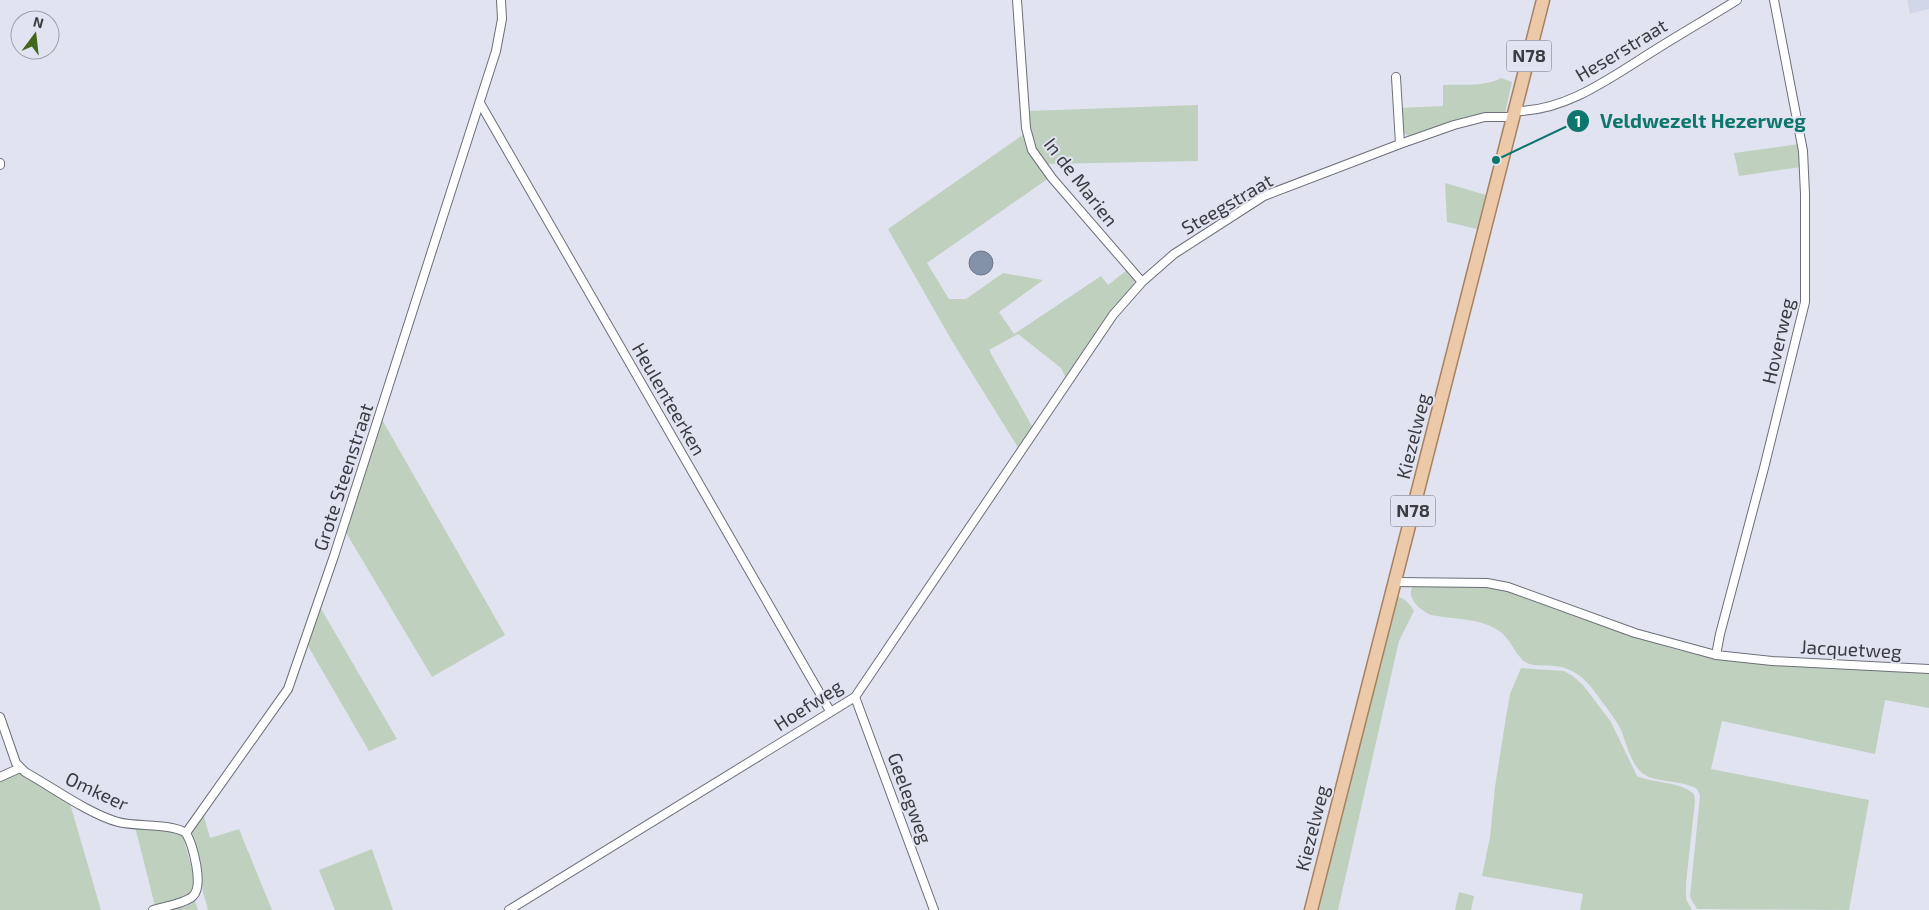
<svg xmlns="http://www.w3.org/2000/svg" width="1929" height="910" font-family="'Exo 2',sans-serif">
  <style>
    .built { fill: #d1d7e9 }
    .green { fill: #bfd0bf }
    .water { fill: #8391a9; stroke: #6d788a }
    .lines { fill: none; stroke-linecap: round; stroke-linejoin: round }
    .minor-casing { stroke: #6c6f79; stroke-width: 10 }
    .primary-casing { stroke: #a68160; stroke-width: 15 }
    .minor { stroke: #fff; stroke-width: 8 }
    .primary { stroke: #eccaa9; stroke-width: 12 }
    .labels { text-anchor: middle; stroke-width: 4; stroke-linejoin: round; paint-order: stroke }
    .shield { fill: #e1e4f0; stroke: #6d6e76; stroke-width: 1 }
    .shield-label { font-size: 18px; font-weight: bold; fill: #3b3c41 }
    .street-label { font-size: 19px; fill: #3b3c41; stroke: #e1e4f0 }
    .leader { fill: none; stroke: #0f766e; stroke-width: 2 }
    .callout-dot { fill: #0f766e; stroke: #e1e4f0; stroke-width: 2 }
    .mark-label { font-size: 15px; text-anchor: middle; font-weight: bold; fill: #fff }
    .callout-label { font-size: 20px; text-anchor: middle; font-weight: bold; fill: #0f766e; stroke: #e1e4f0; stroke-width: 4; stroke-linejoin: round; paint-order: stroke }
  </style>
  <rect width="100%" height="100%" fill="#e1e4f0"/>
  <!-- built -->
  <path class="built" d="M1907,0H1929V9L1910,14Z"/>
  <!-- green -->
  <path class="green" d="M1501,78L1512,82L1505,113L1483,114L1462,119L1411,137C1398,133 1401,119 1400,108L1443,106V85C1461,84 1485,87 1501,78Z
    M1198,105V161L1044,164L1031,142L1026,111Z
    M1024,134L1049,178L927,263L949,299H966L1003,273L1043,280L999,312L1014,334L1101,276L1108,285L1127,270C1132,276 1136,279 1134,287L1066,378L1061,368L1018,334L989,350L1033,428L1019,449L952,341L888,229Z
    M1799,144L1801,167L1739,176L1734,153Z
    M1445,183L1486,195L1477,229L1447,222Z
    M381,418L505,635L432,677L345,531Z
    M1413,586H1487L1508,590L1670,648L1712,658L1808,667L1929,673V708L1885,700L1875,754L1722,721L1711,769L1869,800L1849,910L1697,909L1690,897L1700,795L1697,789C1682,779 1652,784 1640,771C1630,761 1626,742 1621,730C1617,722 1611,714 1606,707C1592,688 1581,669 1555,666C1546,665 1533,667 1525,662C1517,656 1511,642 1504,635C1485,617 1455,620 1431,615C1421,611 1405,598 1413,586Z
    M1397,597C1404,597 1411,605 1414,611L1399,641L1338,910H1318Z
    M320,607L397,739L369,751L308,646Z
    M1521,668L1564,671L1573,676L1583,685L1611,722L1637,776C1655,784 1680,781 1694,794L1695,801L1686,883V899L1692,910H1580L1583,894L1482,876L1490,837L1495,787L1506,717L1510,694Z
    M13,773L23,774L69,800L101,910H0V779Z
    M203,813L210,838L239,829L272,910H208L203,892L201,877L191,839V831Z
    M135,827L173,830L179,832L183,837L195,879V886L188,896L155,906Z
    M372,849L393,910H335L319,870Z
    M1459,892L1474,896L1471,910H1455Z
    M195,900L198,910H161Z"/>
  <!-- water -->
  <path class="water" d="M969 263a12 12 0 1 1 24 0a12 12 0 1 1-24 0Z"/>
  <g class="lines">
    <!-- minor casing -->
    <g class="minor-casing">
      <path id="minor" d="M1017,0L1026,128L1032,150L1052,178L1142,282
        M1396,77L1400,144
        M480,103L830,711
        M1515,111C1566,112 1613,76 1655,50C1682,33 1710,17 1737,0
        M0,163V165
        M1395,582L1487,583L1508,587L1635,633L1716,655L1772,661L1929,669
        M1716,655L1720,634L1764,468L1805,302V194L1803,151L1774,0
        M855,697L934,910
        M0,717L16,763L25,772C52,787 89,814 118,822C137,827 171,823 186,833
        M0,777L20,768
        M186,833L288,689L334,556L496,51L502,19L501,0
        M153,910C163,907 186,903 193,896C204,886 193,845 186,833
        M509,910L855,697L1113,315L1142,282L1174,254L1264,196L1400,144L1454,125L1485,117H1513"/>
    </g>
    <!-- primary casing -->
    <g class="primary-casing">
      <path id="primary" d="M1311,910L1543,0"/>
    </g>
    <!-- minor -->
    <use href="#minor" class="minor"/>
    <!-- primary -->
    <use href="#primary" class="primary"/>
  </g>
  <g class="labels">
    <!-- shield labels -->
    <g class="shield">
      <rect x="1506.5" y="40.5" width="45" height="31" rx="4"/>
      <rect x="1390.5" y="495.5" width="45" height="31" rx="4"/>
    </g>
    <g class="shield-label">
      <text x="1529" y="62">N78</text>
      <text x="1413" y="517">N78</text>
    </g>
    <!-- street labels -->
    <g class="street-label">
      <text transform="translate(1621 50) rotate(-31)" y="7">Heserstraat</text>
      <text transform="translate(1081 182) rotate(52)" y="7">In de Marien</text>
      <text transform="translate(1227 204) rotate(-30)" y="7">Steegstraat</text>
      <text transform="translate(1778 341) rotate(-77)" y="7">Hoverweg</text>
      <text transform="translate(669 399) rotate(60)" y="7">Heulenteerken</text>
      <text transform="translate(1413 436) rotate(-76)" y="7">Kiezelweg</text>
      <text transform="translate(343 477) rotate(-72)" y="7">Grote Steenstraat</text>
      <text transform="translate(1851 649) rotate(3)" y="7">Jacquetweg</text>
      <text transform="translate(808 705) rotate(-33)" y="7">Hoefweg</text>
      <text transform="translate(97 791) rotate(25)" y="7">Omkeer</text>
      <text transform="translate(910 798) rotate(70)" y="7">Geelegweg</text>
      <text transform="translate(1312 828) rotate(-76)" y="7">Kiezelweg</text>
    </g>
  </g>
  <!-- callouts -->
  <path class="leader" d="M1496 160L1578 121"/>
  <g class="callout-dot">
    <circle cx="1496" cy="160" r="5"/>
    <circle cx="1578" cy="121" r="12"/>
  </g>
  <g class="mark-label">
    <text x="1578" y="127">1</text>
  </g>
  <g class="callout-label">
    <text x="1703" y="128">Veldwezelt Hezerweg</text>
  </g>
  <!-- north arrow -->
  <g transform="translate(35 35) rotate(15)"><circle r="24" fill="#e1e4f0" stroke="#9fa1aa"/>
  <path d="M0-4L9 19L0 12L-9 19Z" fill="#446720"/>
  <text y="-8" font-size="14" font-weight="bold" text-anchor="middle" fill="#3b3c41">N</text>
  </g>
</svg>
